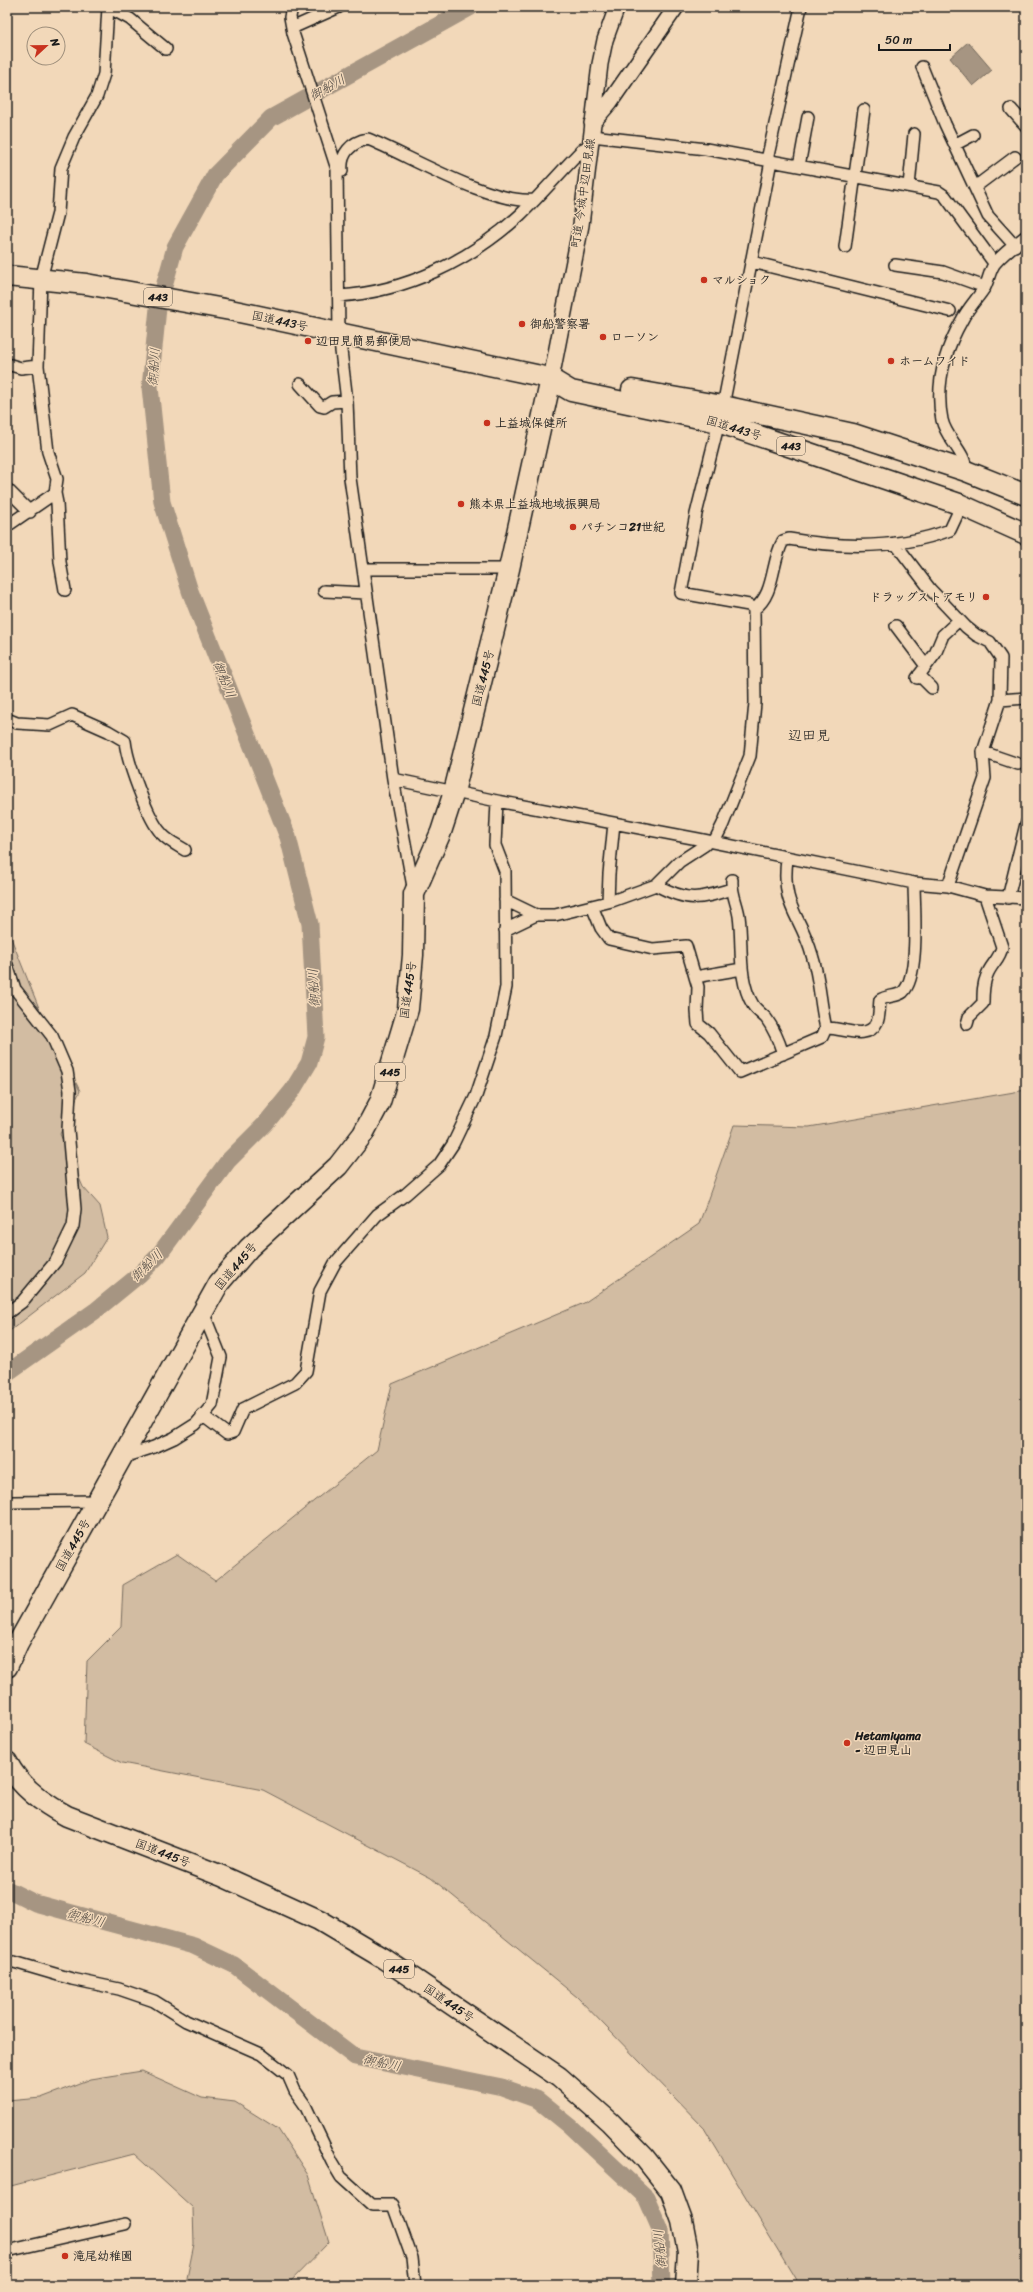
<svg xmlns="http://www.w3.org/2000/svg" width="1033" height="2292" font-family="Sriracha,'Klee One',sans-serif">
  <style>
    .green { fill: #d2bca2; stroke: #776c5f }
    .water { fill: #a69582; stroke: #6f6559 }
    .lines { fill: none; stroke-linecap: round; stroke-linejoin: round }
    .river { stroke: #a69582; stroke-width: 17 }
    .street-casing { stroke: #1c1c1c; stroke-width: 14 }
    .secondary-casing { stroke: #1c1c1c; stroke-width: 18 }
    .highway-casing { stroke: #1c1c1c; stroke-width: 23 }
    .street { stroke: #f2d8b9; stroke-width: 11 }
    .secondary { stroke: #f2d8b9; stroke-width: 15 }
    .highway { stroke: #f2d8b9; stroke-width: 20 }
    .poi-dot { fill: #c8321e; stroke: #f2d8b9; stroke-width: 1.5 }
    .labels { text-anchor: middle; stroke-width: 3; stroke-linejoin: round; paint-order: stroke }
    .shield { fill: #f2d8b9; stroke: #5c544b; stroke-width: 1 }
    .shield-label { font-size: 11px; font-weight: bold; fill: #1c1c1c }
    .street-label { font-size: 12px; fill: #1c1c1c; stroke: #f2d8b9 }
    .poi-label { font-size: 12px; font-weight: bold; fill: #1c1c1c; stroke: #f2d8b9; text-anchor: start }
    .water-label { font-size: 13px; font-style: italic; fill: #4c4640; stroke: #f2d8b9 }
    .quarter-label { font-size: 14px; fill: #1c1c1c; stroke: #f2d8b9 }
  </style>
  <rect width="100%" height="100%" fill="#f2d8b9"/>
  <filter id="ink" filterUnits="userSpaceOnUse"><feTurbulence type="fractalNoise" baseFrequency=".025" numOctaves="2"/><feDisplacementMap in="SourceGraphic" scale="8" xChannelSelector="R" yChannelSelector="G"/><feConvolveMatrix kernelMatrix="1 2 1 2 8 2 1 2 1" color-interpolation-filters="sRGB"/></filter>
  <g filter="url(#ink)">
    <!-- green -->
    <path class="green" d="M7,928L39,1008L80,1091L60,1134L83,1187L100,1206L107,1237L85,1273L7,1333Z
      M1026,1090V2285H799L704,2128L577,1997L431,1878L263,1790L122,1763L84,1744L87,1661L121,1627L123,1585L177,1554L215,1581L377,1450L392,1384L584,1303L699,1224L734,1125L809,1127Z
      M142,2071L202,2098L235,2102L278,2129L308,2175L329,2242L287,2285H190L187,2278L194,2244L193,2208L134,2154L7,2187V2101L41,2098L91,2079Z"/>
    <!-- water -->
    <path class="water" d="M968,42L992,70L973,86L950,58Z"/>
    <g class="lines">
      <!-- river -->
      <path class="river" d="M7,1373L95,1311L139,1275L158,1256L228,1161L265,1124L292,1091L309,1063L316,1037L310,924L288,837L190,591L162,502L150,387L158,308L175,247L215,175L271,118L471,7
        M7,1889L35,1903L194,1946L234,1965L355,2057L502,2087L538,2100L570,2126L646,2197L660,2229L662,2285"/>
      <!-- street casing -->
      <g class="street-casing">
        <path id="street" d="M108,7L130,19L166,49
          M292,7L290,17L293,33L337,169L339,334L347,401L350,478L393,779L414,892
          M292,28L339,7
          M922,67L945,124L988,216L1015,246
          M1011,109L1026,126
          M592,136L706,149L939,192L945,196L994,263
          M956,144L973,135
          M767,160L801,7
          M799,166L808,117
          M342,171C340,154 351,142 368,139C410,156 491,205 535,200
          M909,186L914,134
          M975,187L1015,157
          M845,247L864,110
          M752,262L950,311
          M895,265L943,272L985,287
          M339,296C406,292 471,260 520,215C542,194 562,170 583,149L591,146
          M7,364L21,368L38,366
          M300,384L320,406L324,407L332,402L347,401
          M966,471C966,452 946,439 942,420C935,385 945,350 962,320C968,308 978,298 985,287C989,279 990,268 996,262C1005,252 1016,244 1026,236
          M7,489L30,512
          M55,493L57,503L60,562L65,590
          M7,526L55,493L57,479L48,452L38,366L41,279L58,213L61,168L74,137L97,96L104,74L108,7
          M895,543L930,589L966,627L976,635L990,642L1001,658L1000,700L983,752L985,778L948,886
          M363,569H509
          M324,591L366,593
          M754,609L749,605L681,593L696,514L723,406L771,161
          M896,626L926,666
          M919,675L932,688
          M917,678L935,654L943,635L959,620
          M1000,700L1026,698
          M7,719L17,723L50,725L72,715L108,731L125,741C127,761 148,820 162,834C168,841 177,845 185,850
          M983,752L1018,764
          M393,779L497,801L698,839L914,883L948,886L985,896L1026,898
          M714,842L723,824L750,756L755,703L754,609C775,595 771,562 783,541L789,539C841,548 900,549 950,530L957,515L959,504
          M787,859C781,908 800,913 812,955C820,979 820,1004 826,1028
          M732,880C731,893 737,903 739,916C743,945 737,979 753,1005C756,1010 762,1014 766,1018C774,1029 779,1041 783,1054
          M656,885C688,902 698,900 731,889
          M1008,898L1026,824
          M505,900L536,915
          M608,902L609,874L614,823
          M592,906L601,928L609,939L653,949L686,946L698,987L697,1011L698,1024L709,1033L740,1072L822,1037L826,1028C842,1027 868,1042 877,1022C880,1016 879,1006 880,1000C887,995 897,997 903,992C920,976 914,906 914,883
          M505,930L536,915H555L612,901L656,885L679,862L705,845L706,841
          M7,965L15,989L52,1036L67,1071L70,1091L68,1130L75,1209L73,1226L56,1261L22,1302L7,1313
          M695,977L742,969
          M967,1024L969,1017L983,1003C983,993 983,984 987,975C991,964 1000,959 1002,947L985,896
          M202,1415L227,1434L233,1432L243,1409L295,1383L306,1371L320,1291L335,1263L377,1215L406,1194L439,1165L453,1144L476,1096L496,1036L506,987L505,871L495,845L497,801
          M123,1457L154,1447L174,1438L196,1424L212,1405L221,1357L203,1312
          M7,1503L14,1502L97,1501
          M7,1962H14L72,1979L119,1989L154,2001L186,2021L261,2054L288,2075L295,2091L305,2105L332,2162L341,2177L372,2205H393L412,2258L415,2285
          M7,2251L125,2224"/>
      </g>
      <!-- secondary casing -->
      <g class="secondary-casing">
        <path id="secondary" d="M592,123L610,102L676,7
          M551,379L581,225L600,64L605,40L617,7"/>
      </g>
      <!-- highway casing -->
      <g class="highway-casing">
        <path id="highway" d="M7,276L86,284L230,310L536,375L551,379L571,391L718,422L959,504L1026,534
          M632,390L723,406L853,434L966,471L1026,495
          M7,1667L18,1643L219,1283L249,1248L338,1166L363,1134L380,1102L408,1009L413,955L414,894L441,832L454,792L509,569L551,379
          M7,1762C20,1787 42,1803 67,1816L222,1876L319,1920L383,1958L559,2077L610,2122L644,2157L671,2191L682,2221L688,2252L686,2285"/>
      </g>
      <!-- street -->
      <use href="#street" class="street"/>
      <!-- secondary -->
      <use href="#secondary" class="secondary"/>
      <!-- highway -->
      <use href="#highway" class="highway"/>
    </g>
  </g>
  <!-- markers -->
  <g class="poi-dot">
    <circle cx="704" cy="280" r="4"/>
    <circle cx="522" cy="324" r="4"/>
    <circle cx="603" cy="337" r="4"/>
    <circle cx="308" cy="341" r="4"/>
    <circle cx="891" cy="361" r="4"/>
    <circle cx="487" cy="423" r="4"/>
    <circle cx="461" cy="504" r="4"/>
    <circle cx="573" cy="527" r="4"/>
    <circle cx="986" cy="597" r="4"/>
    <circle cx="847" cy="1743" r="4"/>
    <circle cx="65" cy="2256" r="4"/>
  </g>
  <g class="labels">
    <!-- shield labels -->
    <g class="shield">
      <rect x="144" y="288" width="28" height="18" rx="3"/>
      <rect x="777" y="437" width="28" height="18" rx="3"/>
      <rect x="375" y="1063" width="30" height="18" rx="3"/>
      <rect x="384" y="1960" width="30" height="18" rx="3"/>
    </g>
    <g class="shield-label">
      <text x="158" y="301">443</text>
      <text x="791" y="450">443</text>
      <text x="390" y="1076">445</text>
      <text x="399" y="1973">445</text>
    </g>
    <!-- street labels -->
    <g class="street-label">
      <text transform="translate(583 193) rotate(-82)" y="4">町道 今城中辺田見線</text>
      <text transform="translate(280 321) rotate(12)" y="4">国道443号</text>
      <text transform="translate(734 428) rotate(17)" y="4">国道443号</text>
      <text transform="translate(483 678) rotate(-76)" y="4">国道445号</text>
      <text transform="translate(408 990) rotate(-82)" y="4">国道445号</text>
      <text transform="translate(236 1266) rotate(-50)" y="4">国道445号</text>
      <text transform="translate(73 1545) rotate(-61)" y="4">国道445号</text>
      <text transform="translate(163 1853) rotate(21)" y="4">国道445号</text>
      <text transform="translate(449 2003) rotate(34)" y="4">国道445号</text>
    </g>
    <!-- poi labels -->
    <g class="poi-label">
      <text x="712" y="284">マルショク</text>
      <text x="530" y="328">御船警察署</text>
      <text x="611" y="341">ローソン</text>
      <text x="316" y="345">辺田見簡易郵便局</text>
      <text x="899" y="365">ホームワイド</text>
      <text x="495" y="427">上益城保健所</text>
      <text x="469" y="508">熊本県上益城地域振興局</text>
      <text x="581" y="531">パチンコ21世紀</text>
      <text x="978" y="601" text-anchor="end">ドラッグストアモリ</text>
      <text x="855" y="1740">Hetamiyama<tspan x="855" dy="14">- 辺田見山</tspan></text>
      <text x="73" y="2260">滝尾幼稚園</text>
    </g>
    <!-- water labels -->
    <g class="water-label">
      <text transform="translate(327 87) rotate(-29)" y="5">御船川</text>
      <text transform="translate(153 367) rotate(-86)" y="5">御船川</text>
      <text transform="translate(225 679) rotate(68)" y="5">御船川</text>
      <text transform="translate(313 988) rotate(-93)" y="5">御船川</text>
      <text transform="translate(146 1265) rotate(-44)" y="5">御船川</text>
      <text transform="translate(86 1917) rotate(15)" y="5">御船川</text>
      <text transform="translate(382 2062) rotate(12)" y="5">御船川</text>
      <text transform="translate(659 2249) rotate(-95)" y="5">御船川</text>
    </g>
    <!-- quarter labels -->
    <g class="quarter-label">
      <text x="809" y="740">辺田見</text>
    </g>
  </g>
  <!-- margin -->
  <rect width="1033" height="2292" fill="none" stroke="#f2d8b9" stroke-width="24"/>
  <rect x="12" y="12" width="1009" height="2268" fill="none" stroke="#1c1c1c" stroke-width="1.5" filter="url(#ink)"/>
  <!-- north arrow -->
  <g transform="translate(46 46) rotate(68)"><circle r="19" fill="#f2d8b9" stroke="#9c8d7a"/>
  <path d="M0-3L7 15L0 10L-7 15Z" fill="#c8321e"/>
  <text y="-6" font-size="11" font-weight="bold" text-anchor="middle" fill="#1c1c1c">N</text>
  </g>
  <!-- scale -->
  <path d="M879 44v6h71v-6" fill="none" stroke="#1c1c1c" stroke-width="2"/>
  <text x="885" y="44" font-size="12" fill="#1c1c1c" stroke="#f2d8b9" stroke-width="3" paint-order="stroke">50 m</text>
</svg>
